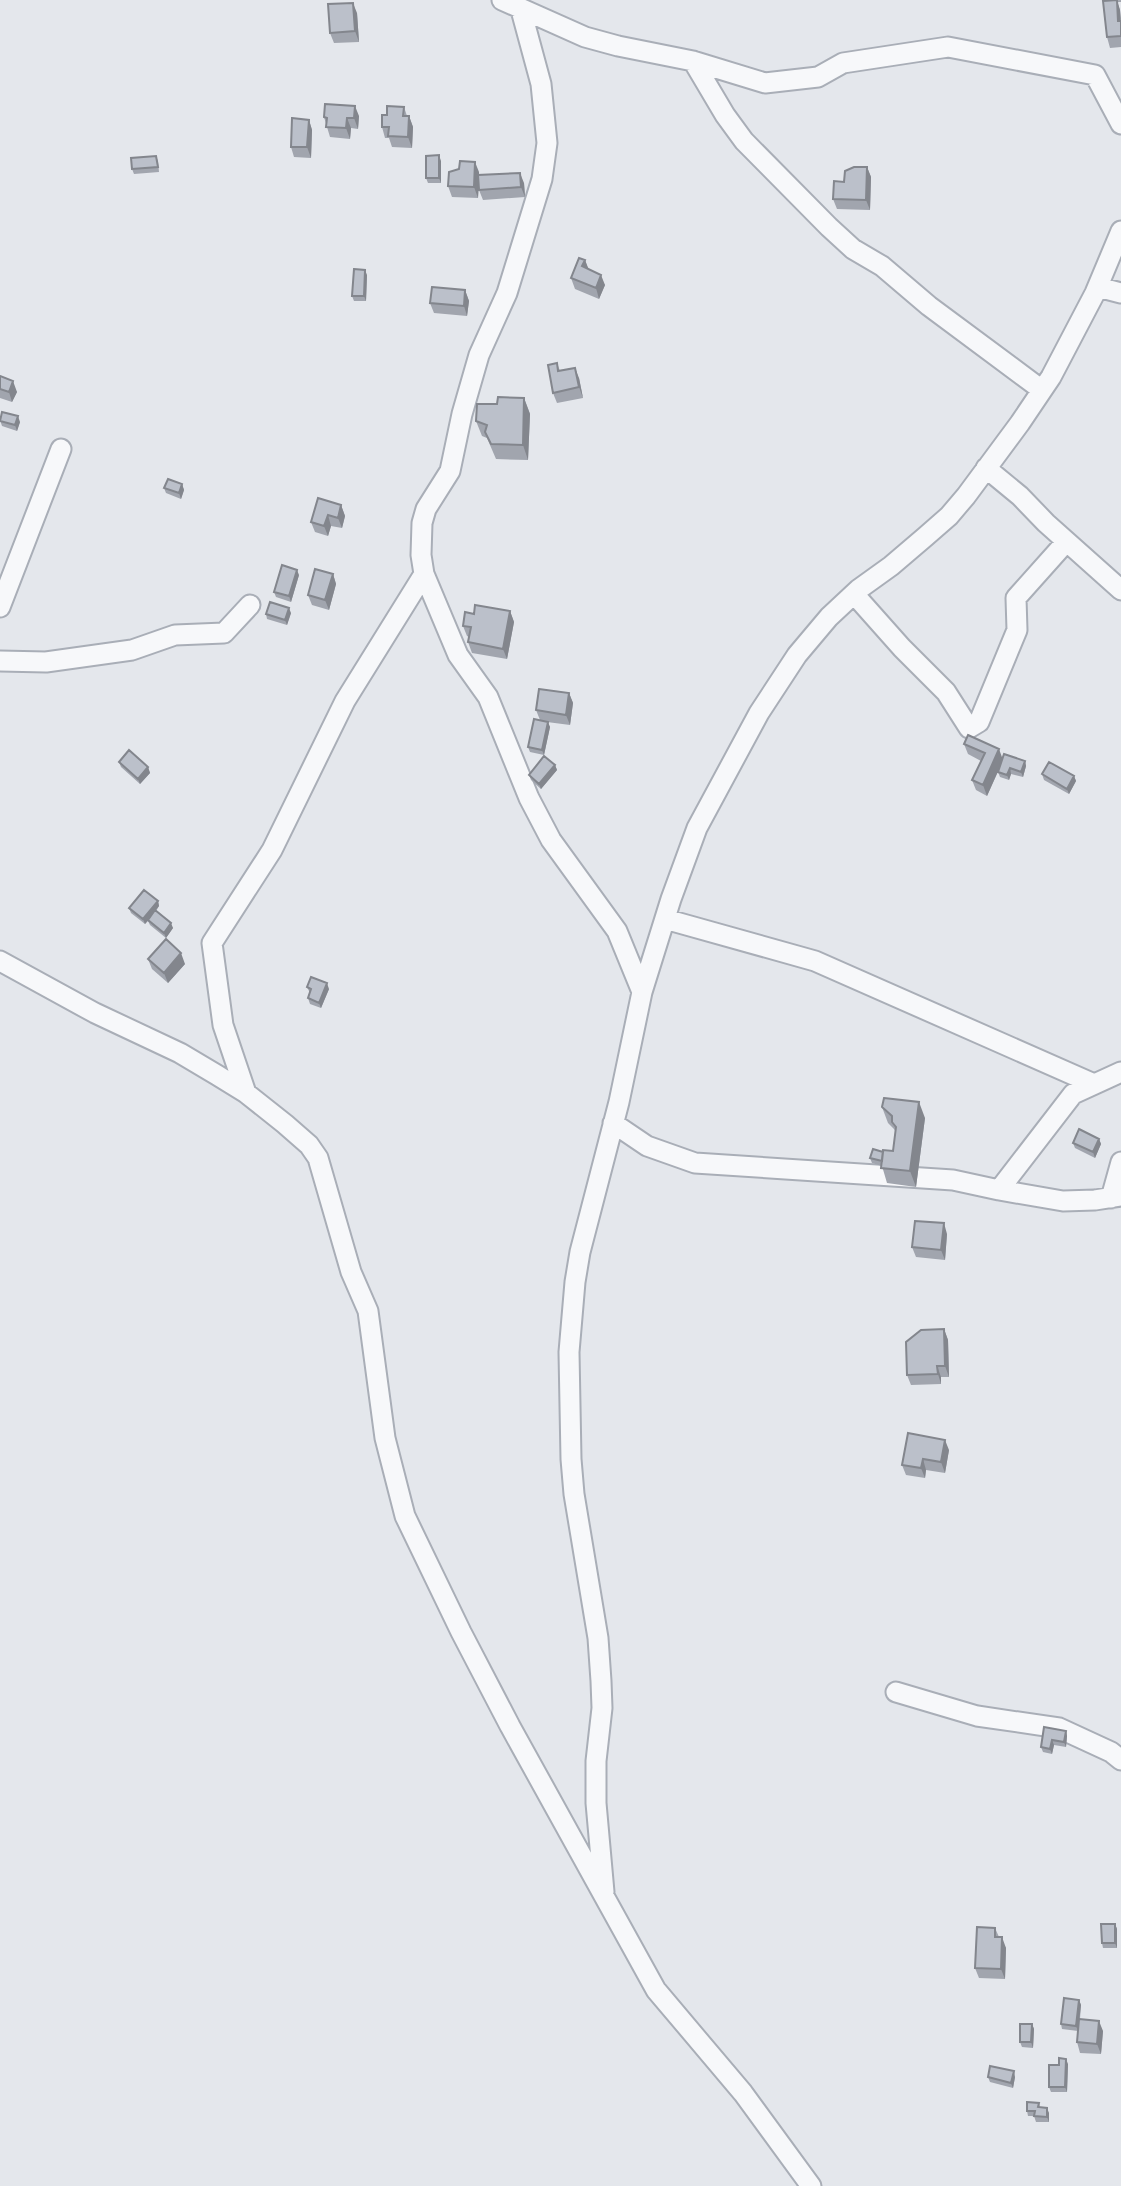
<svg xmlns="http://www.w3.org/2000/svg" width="1121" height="2186" font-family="'Source Sans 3',sans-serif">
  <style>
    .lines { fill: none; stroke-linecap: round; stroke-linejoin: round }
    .minor-casing { stroke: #a9aeb7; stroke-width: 23 }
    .minor { stroke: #f7f8fa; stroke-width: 19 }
    .wall { fill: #a1a5ae }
    .shaded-wall { fill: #83868d }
    .building { fill: #bbc0ca; stroke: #83868d; stroke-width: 2 }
  </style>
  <rect width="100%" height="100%" fill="#e4e7ec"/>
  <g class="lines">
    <!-- minor casing -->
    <g class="minor-casing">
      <path id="minor" d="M502,0L585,37L618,46L693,61L765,83L818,77L843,63L948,47L1095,75L1121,124
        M521,10L541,84L547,143L542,179L507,293L479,355L462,414L450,471L426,509L422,523L421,555L424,574L458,655L488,697L529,798L551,840L617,931L642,992
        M693,61L725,115L744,141L829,227L853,249L882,266L929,306L1042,390
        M1098,287L1121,293
        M986,468L1020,496L1046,523L1121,590
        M854,594L902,648L946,692L969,728L979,722L1017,630L1016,598L1066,542
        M0,607L61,449
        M0,661L46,662L132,650L175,635L224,633L250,605
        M665,919L815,961L1094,1084
        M0,961L95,1013L180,1053L217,1075L246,1093L285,1124L309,1145L318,1158L351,1272L368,1311L385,1438L405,1516L461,1632L510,1726L656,1990L743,2093L811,2186
        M246,1093L223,1025L212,943L272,850L345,701L424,574
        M613,1123L647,1146L695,1163L953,1180L999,1190L1063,1201L1095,1200L1121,1196
        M999,1190L1073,1094L1121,1072
        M1111,1198L1121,1162
        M896,1692L977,1716L1059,1728L1111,1752L1121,1760
        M604,1892L596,1803V1761L602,1708L601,1681L598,1638L574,1494L571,1459L569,1352L575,1282L580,1252L619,1102L642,992L671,899L697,828L759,713L797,655L829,617L859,589L891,566L925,537L949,516L966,496L1020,423L1051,377L1095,293L1121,231"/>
    </g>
    <!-- minor -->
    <use href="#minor" class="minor"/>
  </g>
  <!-- wall -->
  <path class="wall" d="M1121,0V2H1117L1120,10L1121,18V47L1110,48L1107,37L1103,1Z
    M357,13L359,42L334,43L330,33Z
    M404,107L407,116H409L413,127L412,148L392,147L389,138H385L382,127L387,115Z
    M359,116L358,129L351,128L350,139L330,137L324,117Z
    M309,120L312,130L311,158L294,157L291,147Z
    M156,156L158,161L159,172L134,174L132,169Z
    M441,161V183H428L426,178Z
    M867,167L871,177L870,210L837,209L833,199L844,182Z
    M479,172V175L524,183L525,197L483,200L479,190V185L478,198L452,197L448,186Z
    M585,260L588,269L605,285L599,299L575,289L571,278Z
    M367,275L366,301H354L352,296Z
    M465,290L469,301L467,316L434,313L430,303Z
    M557,363L560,371L579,378L583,398L557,403L553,393Z
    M0,376L17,392L12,402L0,398Z
    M524,398L530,414L528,460L496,459L487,438L482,436L476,421L497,404Z
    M0,420L20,422L17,431L2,426Z
    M182,484L184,490L181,499L166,493L164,488Z
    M341,505L345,516L342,528L331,526L328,536L315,532L311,522Z
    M333,574L336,584L329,610L312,605L308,595Z
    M299,575L291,602L276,597L274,592Z
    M510,611L514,622L507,659L472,653L468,642L469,637L467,636L463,626L474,614Z
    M291,613L287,625L267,619L266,614Z
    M569,693L573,703L570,725L547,722L550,727L544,755L530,752L528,747L540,720L536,710Z
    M964,744L1003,759L1025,761L1026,766L1023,777L1011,774L1009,780L1000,777L998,772L1001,765L987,796L976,790L972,780L981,761L968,754Z
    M119,762L148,767L150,773L140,784L121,767Z
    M555,765L557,770L541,789L531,780L529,775Z
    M1042,774L1074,776L1076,781L1069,794L1044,780Z
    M158,901L159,906L156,911L173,928L166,938L150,925L148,921L145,924L131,913L129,908Z
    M148,959L185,964L168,983L152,969Z
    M307,987L329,989L321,1008L310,1004L308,998L310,993Z
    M882,1107L925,1118L916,1187L887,1183L882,1166L872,1163L870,1158L883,1152L893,1151L896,1132L894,1129L888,1123Z
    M1099,1139L1101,1144L1095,1158L1075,1148L1073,1143Z
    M947,1234L945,1260L916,1257L912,1247Z
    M944,1329L948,1340L949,1377H941V1384L911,1385L907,1375Z
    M949,1450L945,1473L926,1470L925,1478L906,1475L902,1465Z
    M1066,1731L1067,1736L1066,1747L1054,1745L1052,1754L1043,1752L1041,1747Z
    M1115,1924L1117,1929V1948H1103L1102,1943Z
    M995,1928L999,1937L1006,1948L1005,1979L979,1978L975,1968Z
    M1079,2000L1081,2005L1080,2019L1103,2031L1101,2054L1080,2053L1077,2042L1078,2031L1062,2029L1061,2024Z
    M1032,2024L1034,2029L1033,2048L1022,2047L1020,2042Z
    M1068,2064L1067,2092H1051L1049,2087L1059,2065Z
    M988,2077H1015L1013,2088L990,2082Z
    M1039,2103L1040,2107L1049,2113V2122H1036L1034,2116H1028L1027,2111Z"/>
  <!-- shaded-wall -->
  <path class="shaded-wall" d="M1117,0L1120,10L1121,29L1118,21Z
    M353,3L357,13L359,42L355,31Z
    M355,106L359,116L358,129L354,118Z
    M409,116L413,127L412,148L408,137Z
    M347,118L351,128L350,139L346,128Z
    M309,120L312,130L311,158L307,147Z
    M439,155L441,161V183L439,178Z
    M475,162L479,172L478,198L474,187Z
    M867,167L871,177L870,210L866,200Z
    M520,173L524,183L525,197L521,187Z
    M585,260L589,270L582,266Z
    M365,270L367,275L366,301L364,296Z
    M601,275L605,285L599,299L596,288Z
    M465,290L469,301L467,316L464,306Z
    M575,368L579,378L583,398L579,387Z
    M13,381L17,392L12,402L9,392Z
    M524,398L530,414L528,460L523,445Z
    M18,416L20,422L17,431L15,425Z
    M182,484L184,490L181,499L179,493Z
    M341,505L345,516L342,528L338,518Z
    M328,515L331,526L328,536L324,526Z
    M297,570L299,575L291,602L289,596Z
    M333,574L336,584L329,610L325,600Z
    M289,608L291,613L287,625L285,620Z
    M510,611L514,622L507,659L503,649Z
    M569,693L573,703L570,725L566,715Z
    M548,722L550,727L544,755L542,750Z
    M999,749L1003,760L987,796L983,785Z
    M1025,761L1026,766L1023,777L1021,772Z
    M555,765L557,770L541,789L539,784Z
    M148,767L150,773L140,784L138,779Z
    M1010,768L1011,774L1009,780L1007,775Z
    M1074,776L1076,781L1069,794L1067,789Z
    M158,901L159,906L145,924L143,919Z
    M171,923L173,928L166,938L164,933Z
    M181,953L185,964L168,983L164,973Z
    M327,983L329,989L321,1008L319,1003Z
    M919,1102L925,1118L916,1187L910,1171Z
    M1099,1139L1101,1144L1095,1158L1093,1152Z
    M944,1223L947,1234L945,1260L941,1250Z
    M944,1329L948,1340L949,1377L945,1366Z
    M937,1366L941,1377V1384L938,1374Z
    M945,1440L949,1450L945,1473L941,1462Z
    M923,1459L926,1470L925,1478L921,1468Z
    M1066,1731L1067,1736L1066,1747L1064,1742Z
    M1052,1740L1054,1745L1052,1754L1050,1749Z
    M1115,1924L1117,1929V1948L1115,1943Z
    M1002,1937L1006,1948L1005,1979L1001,1969Z
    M1079,2000L1081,2005L1078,2031L1076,2026Z
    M1099,2021L1103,2031L1101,2054L1097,2044Z
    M1032,2024L1034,2029L1033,2048L1031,2042Z
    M1066,2059L1068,2064L1067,2092L1065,2087Z
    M1014,2071L1015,2077L1013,2088L1011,2083Z
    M1047,2108L1049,2113V2122L1047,2117Z"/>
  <!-- building -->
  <path class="building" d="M1117,0L1118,21H1121V36L1107,37L1103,1Z
    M353,3L355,31L330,33L328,4Z
    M325,104L355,106L354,118H347L346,128L326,127L327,118L324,117Z
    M387,106L404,107L403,116H409L408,137L388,136L389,127H382V115H387Z
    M292,118L309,120L307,147H291Z
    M439,155V178H426V156Z
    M156,156L158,167L132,169L131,158Z
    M460,161L475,162L474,187L448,186L449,172L459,169Z
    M854,167H867L866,200L833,199L834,181L844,182L845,171Z
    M520,173L521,187L479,190L478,175Z
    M579,258L585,260L582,266L601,275L596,288L571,278Z
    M354,269L365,270L364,296H352Z
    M432,287L465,290L464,306L430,303Z
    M557,363L558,371L575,368L579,387L553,393L548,365Z
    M0,376L13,381L9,392L0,389Z
    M498,397L524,398L523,445L491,444L485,432L487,425L476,421L477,404H497Z
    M2,412L18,416L15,425L0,421Z
    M168,479L182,484L179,493L164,488Z
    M318,498L341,505L338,518L328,515L324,526L311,522Z
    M282,565L297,570L289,596L274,592Z
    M315,569L333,574L325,600L308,595Z
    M270,602L289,608L285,620L266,614Z
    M475,605L510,611L503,649L468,642L471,627L463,626L465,612L474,614Z
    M539,689L569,693L566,715L536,710Z
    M534,719L548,722L542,750L528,747Z
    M968,735L999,749L983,785L972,780L985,753L964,744Z
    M129,750L148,767L138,779L119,762Z
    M1004,754L1025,761L1021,772L1010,768L1007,775L998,772Z
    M544,756L555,765L539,784L529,775Z
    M1049,762L1074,776L1067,789L1042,774Z
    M144,890L158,901L143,919L129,908Z
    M155,910L171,923L164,933L148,920Z
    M166,939L181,953L164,973L148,959Z
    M311,977L327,983L319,1003L308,998L311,989L307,987Z
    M884,1098L919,1102L910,1171L881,1168L883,1150L893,1151L896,1127L892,1122V1116L882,1107Z
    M1079,1129L1099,1139L1093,1152L1073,1143Z
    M873,1149L883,1152L882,1161L870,1158Z
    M915,1221L944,1223L941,1250L912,1247Z
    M944,1329L945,1366H937L938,1374L907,1375L906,1342L921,1330Z
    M908,1433L945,1440L941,1462L923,1459L921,1468L902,1465Z
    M1044,1727L1066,1731L1064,1742L1052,1740L1050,1749L1041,1747Z
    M1101,1924H1115V1943H1102Z
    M977,1927L995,1928V1937H1002L1001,1969L975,1968Z
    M1064,1998L1079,2000L1076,2026L1061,2024Z
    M1079,2019L1099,2021L1097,2044L1077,2042Z
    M1020,2024H1032L1031,2042H1020Z
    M1059,2058L1066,2059L1065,2087H1049V2065H1059Z
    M990,2066L1014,2071L1011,2083L988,2077Z
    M1027,2102L1039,2103L1038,2107L1047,2108V2117L1034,2116L1035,2111H1027Z"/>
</svg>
